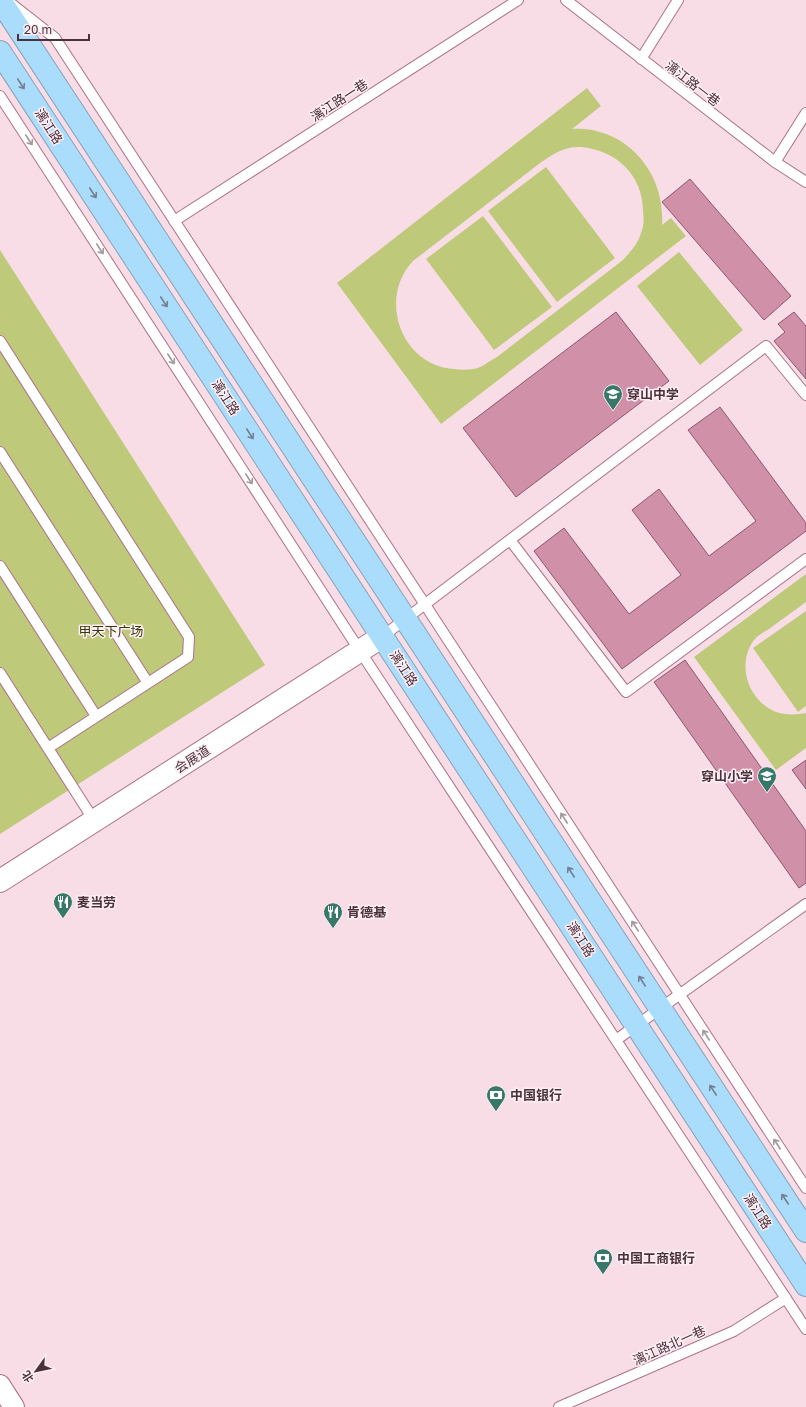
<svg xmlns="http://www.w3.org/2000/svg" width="806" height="1407" font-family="'Golos Text','Noto Sans SC',sans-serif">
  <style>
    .green { fill: #bec979; fill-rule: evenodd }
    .building { fill: #d090a8; stroke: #8f556c }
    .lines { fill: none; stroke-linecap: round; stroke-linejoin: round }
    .lane-casing { stroke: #ad7188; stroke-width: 12 }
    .street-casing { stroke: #ad7188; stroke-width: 22 }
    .secondary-casing { stroke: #ad7188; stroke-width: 24 }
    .highway-casing { stroke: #89a1b8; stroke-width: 24 }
    .lane { stroke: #fff; stroke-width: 10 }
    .street { stroke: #fff; stroke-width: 20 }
    .secondary { stroke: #fff; stroke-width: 22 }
    .highway { stroke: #aaddfc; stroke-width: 22 }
    .oneway { stroke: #767e92 }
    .oneway2 { stroke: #a5989d }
    .labels { text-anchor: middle; stroke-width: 3; stroke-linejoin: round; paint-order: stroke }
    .street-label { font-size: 13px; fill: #4b313b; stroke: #fdeef3 }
    .poi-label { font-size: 13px; font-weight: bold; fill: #4b313b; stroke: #fdeef3; text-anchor: start }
    .park-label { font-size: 13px; fill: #343906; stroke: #fdeef3 }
  </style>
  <rect width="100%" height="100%" fill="#f9dde6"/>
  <!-- green -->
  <path class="green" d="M587,88L601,106L572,129C626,126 666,173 662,225L671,218L686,236L441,424L337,283ZM581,147C616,150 643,175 643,211C644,218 644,226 641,233C638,244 630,252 623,260L497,357C491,360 485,365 478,368C471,370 462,370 454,369C402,366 377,299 413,261L540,163C553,154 565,146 581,147Z
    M546,167L615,258L557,302L488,211Z
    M483,216L552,307L494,350L426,259Z
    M0,250L265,665L0,834Z
    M679,252L743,330L700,365L637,286Z
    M806,574V602C794,611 781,620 769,629C764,632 757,636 754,640C736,664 748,701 776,712C785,715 796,715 806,713V748L776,770L694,657Z
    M806,611V706L798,712L753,648Z"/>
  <!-- building -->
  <path class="building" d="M690,179L791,296L764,320L662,202Z
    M616,312L669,381L516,497L463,428Z
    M794,312L806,326V379L774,341L785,332L778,324Z
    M720,407L806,523V531L622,669L534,551L564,528L629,614L681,575L632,510L659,489L709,556L756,521L688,430Z
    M685,660L806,831V883L799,888L654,682Z
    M806,760V789L792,770Z"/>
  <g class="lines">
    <!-- lane casing -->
    <g class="lane-casing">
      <path id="lane" d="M566,0L775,162L806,182
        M9,2L55,38L806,1188
        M641,59L678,0
        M0,96L360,651L806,1329
        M775,162L806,113
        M174,221L518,0
        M0,341L189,637L188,657L48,748
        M0,452L148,683
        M510,540L626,692L806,559
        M0,566L96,716
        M383,636L766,346L806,395
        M0,673L95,822
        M616,1040L806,904
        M559,1407L734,1331L786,1298"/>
    </g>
    <!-- street casing -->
    <g class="street-casing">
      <path id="street" d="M0,1385L14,1407"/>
    </g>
    <!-- secondary casing -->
    <g class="secondary-casing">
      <path id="secondary" d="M0,881L383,636"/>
    </g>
    <!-- highway casing -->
    <g class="highway-casing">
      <path id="highway" d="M0,0L806,1231
        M0,52L806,1285"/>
    </g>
    <!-- lane -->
    <use href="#lane" class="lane"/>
    <!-- street -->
    <use href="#street" class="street"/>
    <!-- secondary -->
    <use href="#secondary" class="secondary"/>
    <!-- highway -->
    <use href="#highway" class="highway"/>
  </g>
  <!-- one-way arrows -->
  <defs><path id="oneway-shaft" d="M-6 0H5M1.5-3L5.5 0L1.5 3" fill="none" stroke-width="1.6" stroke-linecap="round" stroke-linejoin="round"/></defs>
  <g class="oneway">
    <use href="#oneway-shaft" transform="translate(21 84) rotate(57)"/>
    <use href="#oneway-shaft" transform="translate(93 193) rotate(57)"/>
    <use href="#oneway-shaft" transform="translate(164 302) rotate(57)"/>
    <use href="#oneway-shaft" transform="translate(250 434) rotate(57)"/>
    <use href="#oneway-shaft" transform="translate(571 872) rotate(-123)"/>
    <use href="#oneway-shaft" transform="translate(642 981) rotate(-123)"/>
    <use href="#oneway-shaft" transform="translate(713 1090) rotate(-123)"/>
    <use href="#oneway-shaft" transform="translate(785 1199) rotate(-123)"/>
  </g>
  <g class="oneway2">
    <use href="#oneway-shaft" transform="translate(29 140) rotate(57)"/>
    <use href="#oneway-shaft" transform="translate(100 249) rotate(57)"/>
    <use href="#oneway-shaft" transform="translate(171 359) rotate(57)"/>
    <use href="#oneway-shaft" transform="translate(249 479) rotate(57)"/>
    <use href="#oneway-shaft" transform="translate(564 818) rotate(-123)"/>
    <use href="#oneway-shaft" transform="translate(635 926) rotate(-123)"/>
    <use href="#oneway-shaft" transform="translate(706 1035) rotate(-123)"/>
    <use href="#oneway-shaft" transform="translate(777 1144) rotate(-123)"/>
  </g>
  <!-- icons -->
  <defs>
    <g id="school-pin" transform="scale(1)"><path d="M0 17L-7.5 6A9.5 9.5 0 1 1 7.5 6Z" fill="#377869" stroke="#fdeef3"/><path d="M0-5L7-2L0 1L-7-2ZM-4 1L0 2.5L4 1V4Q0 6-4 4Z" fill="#fff"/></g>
    <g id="restaurant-pin" transform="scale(1)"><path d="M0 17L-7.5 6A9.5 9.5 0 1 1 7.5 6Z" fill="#377869" stroke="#fdeef3"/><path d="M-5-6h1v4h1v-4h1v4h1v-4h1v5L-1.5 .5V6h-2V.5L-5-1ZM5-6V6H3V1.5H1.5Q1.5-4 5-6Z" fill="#fff"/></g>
    <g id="bank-pin" transform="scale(1)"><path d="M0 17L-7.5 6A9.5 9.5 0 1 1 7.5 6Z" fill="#377869" stroke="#fdeef3"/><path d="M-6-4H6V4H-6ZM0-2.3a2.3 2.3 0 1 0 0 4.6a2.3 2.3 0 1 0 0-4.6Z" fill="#fff"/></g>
  </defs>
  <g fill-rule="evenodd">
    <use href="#school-pin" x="613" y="394"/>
    <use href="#school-pin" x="767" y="776"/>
    <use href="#restaurant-pin" x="63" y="902"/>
    <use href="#restaurant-pin" x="333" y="912"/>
    <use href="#bank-pin" x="496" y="1095"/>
    <use href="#bank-pin" x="603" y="1258"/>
  </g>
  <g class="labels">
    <!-- street labels -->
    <g class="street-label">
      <text transform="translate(693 83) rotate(38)" y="5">漓江路一巷</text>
      <text transform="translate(339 100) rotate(-33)" y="5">漓江路一巷</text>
      <text transform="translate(49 126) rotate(57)" y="5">漓江路</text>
      <text transform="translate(226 397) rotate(57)" y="5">漓江路</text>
      <text transform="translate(404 668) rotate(57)" y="5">漓江路</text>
      <text transform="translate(192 759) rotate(-33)" y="5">会展道</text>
      <text transform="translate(581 939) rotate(57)" y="5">漓江路</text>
      <text transform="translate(758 1211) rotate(57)" y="5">漓江路</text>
      <text transform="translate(669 1345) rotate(-24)" y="5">漓江路北一巷</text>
    </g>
    <!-- poi labels -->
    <g class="poi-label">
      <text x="627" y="399">穿山中学</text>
      <text x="753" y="781" text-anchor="end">穿山小学</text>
      <text x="77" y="907">麦当劳</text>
      <text x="347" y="917">肯德基</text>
      <text x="510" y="1100">中国银行</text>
      <text x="617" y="1263">中国工商银行</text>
    </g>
    <!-- park labels -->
    <g class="park-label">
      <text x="111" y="636">甲天下广场</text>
    </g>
  </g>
  <!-- north arrow -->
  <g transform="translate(36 1371) rotate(237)" stroke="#fdeef3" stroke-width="3" paint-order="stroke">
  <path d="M0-3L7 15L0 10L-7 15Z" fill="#4b313b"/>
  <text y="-6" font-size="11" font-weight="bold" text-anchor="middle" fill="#4b313b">北</text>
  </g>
  <!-- scale -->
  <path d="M18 34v6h71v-6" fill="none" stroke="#4b313b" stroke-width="2"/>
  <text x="24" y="34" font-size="12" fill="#4b313b" stroke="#fdeef3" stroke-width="3" paint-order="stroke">20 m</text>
</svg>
